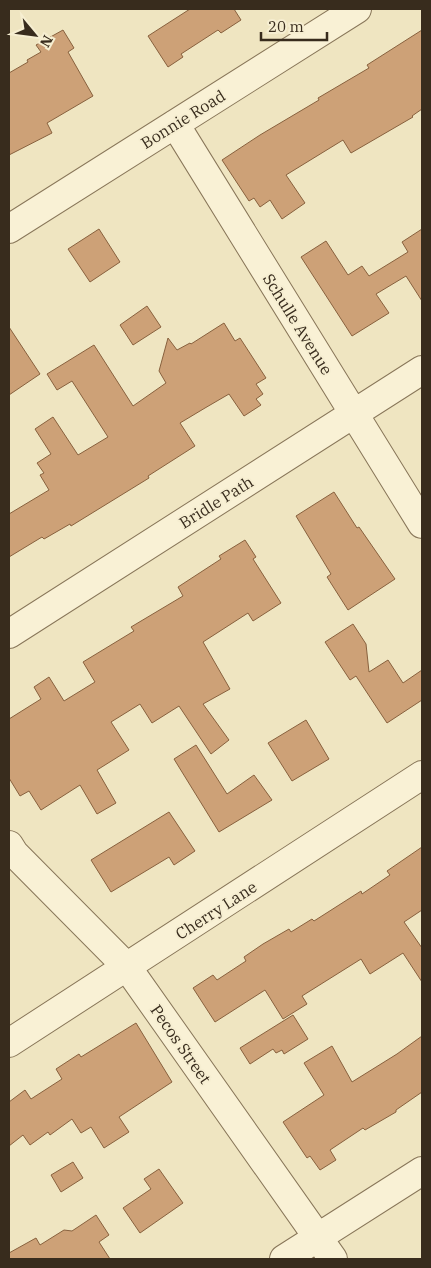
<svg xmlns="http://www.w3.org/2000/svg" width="431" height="1268" font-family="'IBM Plex Serif',serif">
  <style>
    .building { fill: #cda177; stroke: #88613e }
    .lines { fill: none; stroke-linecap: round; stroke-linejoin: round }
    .minor-casing { stroke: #887659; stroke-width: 30 }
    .minor { stroke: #f9f1d5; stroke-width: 28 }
    .labels { text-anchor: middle; stroke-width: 4; stroke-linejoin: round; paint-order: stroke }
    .street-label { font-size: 16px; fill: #382c1d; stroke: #f6eed1 }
  </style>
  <rect width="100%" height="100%" fill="#efe5c1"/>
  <!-- building -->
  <path class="building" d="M190,9H234L241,20L221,33L218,30L181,54L183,57L168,67L148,36Z
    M63,30L74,48L68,52L93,96L47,123L52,133L9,155V73L28,62L27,60L41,52L36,45Z
    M422,30V109L412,116L413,117L351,153L343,140L286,175L305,203L282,219L270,200L260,207L254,198L249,201L222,160L260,135L319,100L318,98L369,68L367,65Z
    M99,229L120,262L90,282L68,249Z
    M422,229V301L406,276L376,294L389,313L352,336L301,257L326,241L348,275L362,266L369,276L408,252L402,242Z
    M147,306L161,327L133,345L120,325Z
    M224,323L235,341L240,338L266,378L256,384L263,394L256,399L261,405L244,416L229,394L205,408L180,423L195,446L148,476L149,478L71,526L70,524L44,539L42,537L9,557V514L49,490L40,475L44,473L37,463L51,454L35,429L53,417L78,455L108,437L72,381L57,390L47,374L94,345L133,406L166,383L159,371L168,338L177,350L190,343L191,344Z
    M9,327L40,374L9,395Z
    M334,492L357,528L359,527L395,579L348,610L327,577L331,574L296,516Z
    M245,540L256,557L253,559L281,603L253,621L248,613L203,642L230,689L203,704L229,740L211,754L179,706L152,723L140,704L111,722L129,750L97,770L116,803L97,814L80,785L41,810L29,791L20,796L9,778V719L41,699L34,687L49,677L64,701L95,682L83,662L134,631L131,627L183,596L178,587L221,559L219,556Z
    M353,624L366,644L369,672L388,660L403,683L422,670V700L387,723L356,676L350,680L325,642Z
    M306,720L329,759L292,781L268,743Z
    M196,745L227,794L254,775L272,800L219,832L174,759Z
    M169,812L195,851L174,865L169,857L111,892L91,860Z
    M422,847V910L404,922L422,948V982L403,953L370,974L361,959L302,996L307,1004L283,1019L265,990L215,1022L193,988L213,975L217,980L246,961L244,957L263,944L289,929L291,932L312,919L314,921L361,891L362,894L390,875L387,871Z
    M293,1015L308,1039L284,1054L282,1050L276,1053L273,1049L250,1064L240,1048Z
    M136,1023L172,1082L119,1117L129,1132L104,1148L91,1127L81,1133L72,1119L50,1135L48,1132L30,1145L23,1135L9,1146V1102L25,1090L31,1099L62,1079L56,1069L79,1054L81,1057Z
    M422,1036V1092L396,1110V1112L365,1130L363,1128L330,1150L336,1160L320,1170L310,1156L307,1158L283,1122L324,1095L304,1063L332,1046L352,1082L397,1054Z
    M73,1162L83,1178L61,1192L51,1175Z
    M159,1169L183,1203L140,1233L123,1208L151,1189L144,1179Z
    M96,1215L109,1235L99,1242L110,1259H9V1253L36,1238L40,1245L64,1230L72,1231Z"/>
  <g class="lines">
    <!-- minor casing -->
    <g class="minor-casing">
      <path id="minor" d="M175,124L422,524
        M9,229L357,9
        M9,634L422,370
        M9,845L14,853L127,967L333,1259
        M9,1043L422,775
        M284,1259L422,1171"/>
    </g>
    <!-- minor -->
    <use href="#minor" class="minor"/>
  </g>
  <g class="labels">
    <!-- street labels -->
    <g class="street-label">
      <text transform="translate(183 119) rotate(-32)" y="6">Bonnie Road</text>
      <text transform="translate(298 324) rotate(58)" y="6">Schulle Avenue</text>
      <text transform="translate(216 502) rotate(-32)" y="6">Bridle Path</text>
      <text transform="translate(216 910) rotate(-33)" y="6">Cherry Lane</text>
      <text transform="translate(181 1044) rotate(55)" y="6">Pecos Street</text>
    </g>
  </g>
  <!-- border -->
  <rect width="431" height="1268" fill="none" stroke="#382c1d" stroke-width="20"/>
  <!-- north arrow -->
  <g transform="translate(35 35) rotate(119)" stroke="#f6eed1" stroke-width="4" paint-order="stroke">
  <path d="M0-4L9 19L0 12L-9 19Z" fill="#382c1d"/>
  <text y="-8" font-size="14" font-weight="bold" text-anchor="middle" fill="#382c1d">N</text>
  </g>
  <!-- scale -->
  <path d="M261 32v8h66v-8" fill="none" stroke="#382c1d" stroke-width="2.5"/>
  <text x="268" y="32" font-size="15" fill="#382c1d" stroke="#f6eed1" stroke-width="4" paint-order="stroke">20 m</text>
</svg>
